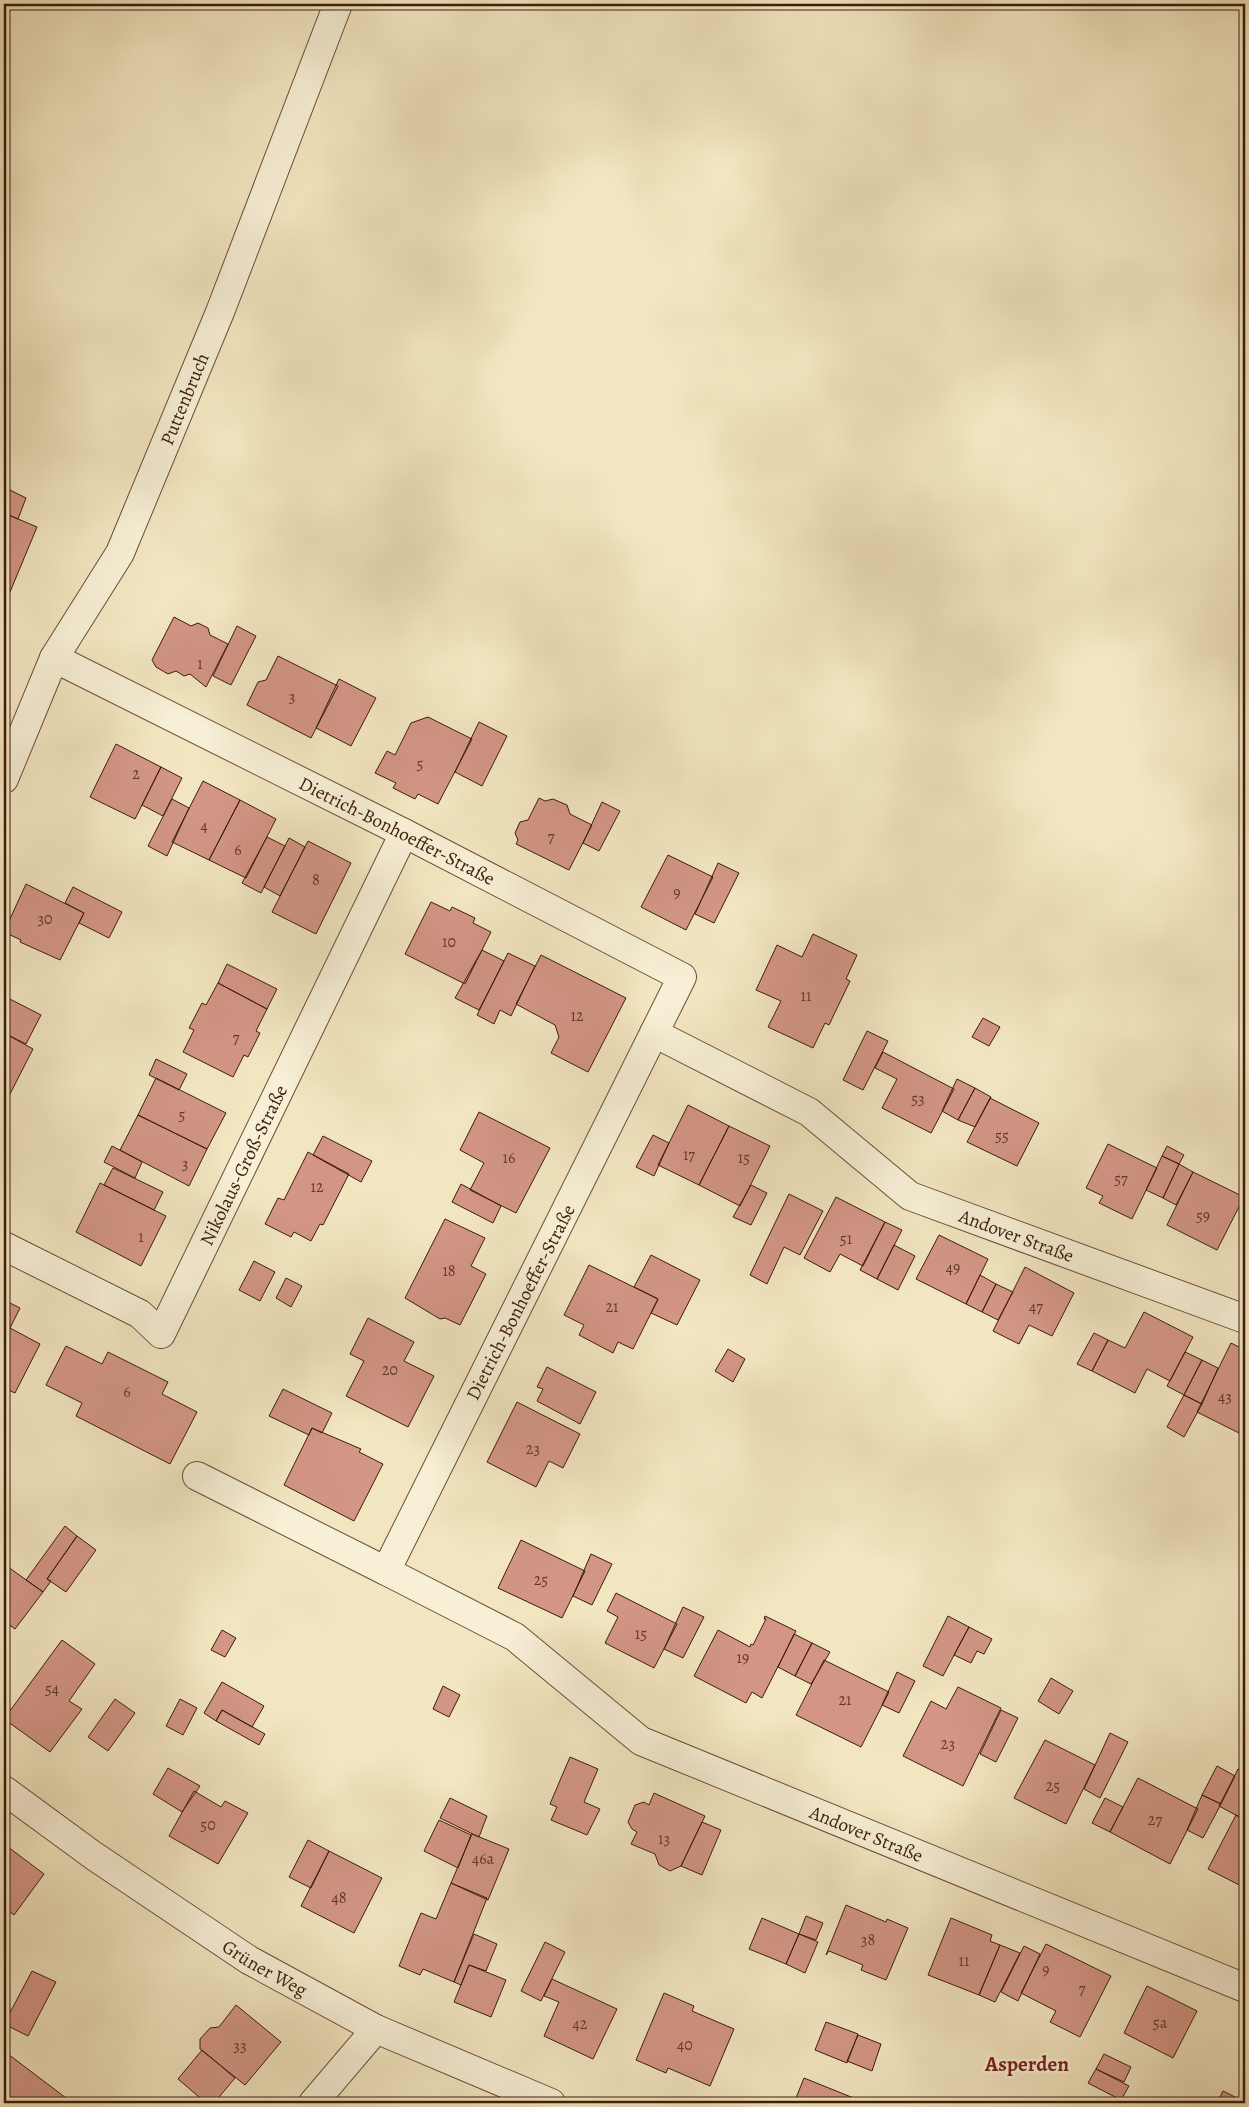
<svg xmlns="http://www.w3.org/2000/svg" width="1249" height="2107" font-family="Alegreya,serif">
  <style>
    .building { fill: #d39686; stroke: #3c1c0a }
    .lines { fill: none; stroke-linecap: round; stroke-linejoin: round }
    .minor-casing { stroke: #6a4e38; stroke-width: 30 }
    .minor { stroke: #f7efd6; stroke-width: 28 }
    .labels { text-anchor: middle; stroke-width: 5; stroke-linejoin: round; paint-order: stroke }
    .number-label { font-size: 16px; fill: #623a29 }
    .street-label { font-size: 19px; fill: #3c1c0a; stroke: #f7efd6 }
    .quarter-label { font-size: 21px; font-weight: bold; fill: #7a1f14; stroke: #f7efd6 }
  </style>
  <rect width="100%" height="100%" fill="#f2e6c0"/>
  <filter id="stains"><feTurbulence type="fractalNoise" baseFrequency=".004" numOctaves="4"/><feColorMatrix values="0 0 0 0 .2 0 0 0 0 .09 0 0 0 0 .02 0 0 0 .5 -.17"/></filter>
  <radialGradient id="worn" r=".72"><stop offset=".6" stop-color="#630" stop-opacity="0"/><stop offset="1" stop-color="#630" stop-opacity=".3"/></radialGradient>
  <!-- building -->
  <path class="building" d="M4,487L26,498L18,519L4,513Z
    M4,513L37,527L10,592L4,589Z
    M174,617L191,626L198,623L208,628L210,635L228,644L206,687L190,674L184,676L176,671L168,674L156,667L152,660Z
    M237,626L256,636L231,685L213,676Z
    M278,656L338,686L311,738L247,705L258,682L266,680Z
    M339,679L376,698L351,746L316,728Z
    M428,717L472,739L438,804L418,794L415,799L393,788L396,783L375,773L387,751L395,755L411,723Z
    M479,722L507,736L482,786L455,772Z
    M116,744L161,767L135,819L90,797Z
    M161,767L182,778L163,816L142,805Z
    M203,781L240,800L209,860L172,842Z
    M539,798L545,801L553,799L567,805L570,814L592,825L569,870L516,844L518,840L515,833L520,822L528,820Z
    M172,799L189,808L167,856L148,846Z
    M240,800L276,819L246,878L209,860Z
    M602,802L620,811L599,851L583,843Z
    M267,837L285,846L261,893L242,883Z
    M289,838L305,847L280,896L264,887Z
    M308,841L351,863L316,934L272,912Z
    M668,855L713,877L686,930L641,907Z
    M718,863L739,873L714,923L695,914Z
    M26,884L84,913L60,960L20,942L21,940L4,932Z
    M73,887L122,912L109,938L79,923L84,913L65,903Z
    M431,902L450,911L452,907L475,918L473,923L491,932L465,984L405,954Z
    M813,934L857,955L846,979L850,981L829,1025L825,1023L813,1048L768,1027L781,1001L756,990L777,945L802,957Z
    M482,950L504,961L479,1010L455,998Z
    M508,953L535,966L511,1016L500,1010L494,1024L477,1015Z
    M541,955L626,998L588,1072L551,1053L559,1037L555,1025L516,1004Z
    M227,964L277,989L267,1009L218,983Z
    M218,983L267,1009L256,1031L260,1033L248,1057L244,1055L233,1077L183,1052L194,1030L189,1028L202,1003L206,1005Z
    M4,996L41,1015L26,1044L4,1033Z
    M983,1018L1000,1027L989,1046L972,1037Z
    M867,1031L888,1041L863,1090L843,1080Z
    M4,1033L33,1049L10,1094L4,1091Z
    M883,1052L954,1089L931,1133L882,1108L897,1079L875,1068Z
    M156,1059L187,1074L179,1090L149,1075Z
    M156,1078L226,1113L207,1149L138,1115Z
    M957,1079L975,1088L958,1120L942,1111Z
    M975,1088L991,1097L975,1127L958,1120Z
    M990,1098L1039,1123L1017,1166L967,1142Z
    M688,1105L729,1126L699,1185L658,1165Z
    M479,1112L550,1148L516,1213L470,1190L484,1163L460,1150Z
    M138,1115L207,1149L189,1186L120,1150Z
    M729,1126L770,1146L740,1206L699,1185Z
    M653,1135L669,1143L654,1176L636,1167Z
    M323,1136L372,1161L361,1182L313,1155Z
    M1108,1144L1157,1168L1132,1219L1099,1203L1103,1196L1086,1188Z
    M112,1146L142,1162L135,1178L104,1162Z
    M1167,1146L1184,1155L1179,1164L1162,1156Z
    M308,1152L349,1174L323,1225L320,1224L311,1241L294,1232L291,1237L265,1224L278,1198L284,1200Z
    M1162,1156L1179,1164L1163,1198L1146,1190Z
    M1179,1164L1193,1172L1176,1205L1163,1198Z
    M113,1168L163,1192L154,1210L104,1185Z
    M1193,1172L1244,1197L1217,1250L1167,1225Z
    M100,1183L166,1216L141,1266L76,1232Z
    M461,1184L501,1206L493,1223L452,1202Z
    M751,1185L767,1193L751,1225L733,1217Z
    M789,1194L823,1211L800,1255L784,1247L767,1284L750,1275Z
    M836,1197L885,1222L863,1266L840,1254L830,1272L804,1258Z
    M445,1219L485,1238L471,1266L486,1274L460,1325L445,1318L440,1319L405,1298Z
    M885,1222L902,1230L877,1279L860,1270Z
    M939,1235L988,1259L966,1304L916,1279Z
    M894,1245L915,1256L898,1290L877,1279Z
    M651,1255L700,1280L677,1325L651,1313L658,1299L634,1287Z
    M254,1261L275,1272L260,1301L239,1290Z
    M589,1265L658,1299L633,1349L618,1342L613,1353L579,1335L584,1325L564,1315Z
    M1025,1267L1074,1293L1052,1336L1029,1325L1019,1344L993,1331Z
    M980,1275L996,1284L982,1312L966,1304Z
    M286,1278L302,1286L291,1307L276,1298Z
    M996,1284L1013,1292L998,1320L982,1312Z
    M4,1300L20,1308L4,1340Z
    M1144,1312L1193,1337L1170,1381L1147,1369L1135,1393L1092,1371L1108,1340L1125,1348Z
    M368,1318L414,1342L404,1361L434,1376L408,1427L346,1396L364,1361L350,1354Z
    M10,1328L40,1344L15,1393L4,1388V1340Z
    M1094,1333L1108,1340L1092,1371L1077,1364Z
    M1231,1343L1245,1350V1436L1197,1412Z
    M66,1346L102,1364L108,1352L168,1382L162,1394L197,1412L170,1464L76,1416L82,1403L46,1385Z
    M728,1349L745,1359L733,1382L715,1371Z
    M1185,1352L1202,1360L1184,1395L1167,1386Z
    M1202,1360L1218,1368L1202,1404L1184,1395Z
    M547,1367L596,1392L580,1424L537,1401L543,1389L537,1387Z
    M283,1389L332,1413L322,1433L312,1428L309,1435L269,1416Z
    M1184,1395L1202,1404L1184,1437L1167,1427Z
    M517,1402L580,1434L563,1468L549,1461L536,1487L487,1462Z
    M312,1428L361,1449L359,1452L383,1464L354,1521L284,1485Z
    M65,1526L77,1536L47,1579L51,1581L43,1592L26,1580Z
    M77,1536L96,1550L66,1592L47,1579Z
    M521,1540L585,1571L562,1618L498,1588Z
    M591,1554L612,1564L592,1605L573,1596Z
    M4,1564L43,1592L15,1629L4,1621Z
    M616,1593L677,1624L654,1668L605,1643L618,1617L607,1611Z
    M683,1607L704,1617L683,1658L664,1649Z
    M765,1616L796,1631L762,1698L752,1692L746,1703L694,1676L718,1630L750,1647L751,1644L753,1645L766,1619H764Z
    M948,1616L969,1627L943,1676L923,1666Z
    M969,1627L992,1639L984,1654L977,1651L971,1663L954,1655Z
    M222,1630L236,1638L225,1657L211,1650Z
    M794,1634L812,1643L795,1676L778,1667Z
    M62,1640L95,1664L69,1701L82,1709L50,1752L4,1719Z
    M812,1643L830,1652L811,1684L795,1676Z
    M824,1660L889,1692L861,1747L796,1715Z
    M897,1672L915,1681L899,1713L882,1705Z
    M1051,1678L1073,1691L1059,1714L1038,1701Z
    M222,1682L264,1706L252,1727L222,1710L216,1721L204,1713Z
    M443,1686L460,1695L449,1717L433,1709Z
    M958,1687L1001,1708L963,1786L903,1756L931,1701L946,1709Z
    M115,1699L135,1713L108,1751L88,1737Z
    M180,1699L197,1708L183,1735L166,1726Z
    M222,1710L265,1734L259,1745L216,1721Z
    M1001,1710L1018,1718L996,1762L980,1754Z
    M1110,1733L1128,1742L1100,1798L1084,1789Z
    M1045,1740L1095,1765L1066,1824L1014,1798Z
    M570,1757L598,1769L584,1802L600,1809L587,1835L551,1820L557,1807L550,1804Z
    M1217,1766L1235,1776L1221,1804L1202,1795Z
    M168,1768L200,1786L182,1812L153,1794Z
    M1238,1769L1245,1773V1820L1219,1806Z
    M1138,1778L1198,1809L1170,1864L1110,1832Z
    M194,1791L221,1807L225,1801L248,1813L218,1864L169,1836Z
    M654,1793L705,1816L681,1866L670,1871L659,1865L655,1854L631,1844L637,1832L632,1829L628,1822L635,1805L644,1802L649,1805Z
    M1202,1795L1221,1804L1203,1838L1187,1830Z
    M450,1798L487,1816L479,1837L440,1818Z
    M1105,1798L1123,1807L1110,1832L1092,1823Z
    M1236,1815L1245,1820V1888L1208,1869Z
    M439,1820L471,1835L458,1868L424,1851Z
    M702,1822L721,1830L702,1875L681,1866Z
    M472,1834L509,1849L488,1900L451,1883Z
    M308,1840L329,1851L311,1888L289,1877Z
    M4,1844L44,1874L14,1915L4,1907Z
    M329,1851L382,1878L354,1933L301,1906Z
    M451,1883L487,1898L454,1982L423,1969L420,1975L399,1966L421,1913L436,1919Z
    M846,1905L886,1922L887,1919L908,1928L886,1980L861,1970L863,1965L829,1951L826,1955Z
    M806,1916L823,1923L816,1940L799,1934Z
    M762,1918L799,1934L786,1964L749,1949Z
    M951,1918L992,1935L990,1941L1000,1945L979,1995L928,1975Z
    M474,1934L497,1944L486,1971L469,1965L461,1985L454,1982Z
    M799,1934L818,1942L805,1973L786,1964Z
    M545,1942L565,1952L541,2001L521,1991Z
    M1046,1944L1111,1976L1080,2037L1050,2022L1056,2011L1021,1993Z
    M1000,1945L1020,1953L995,2002L979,1995Z
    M1024,1946L1040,1954L1018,2001L1001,1992Z
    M469,1965L506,1980L491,2017L454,2002Z
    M32,1971L56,1982L28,2036L4,2024Z
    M552,1979L617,2009L593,2059L544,2036L559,2002L544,1996Z
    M1147,1986L1197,2011L1173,2058L1124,2033Z
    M664,1993L694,2006L692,2011L734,2029L710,2086L668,2068L666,2073L636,2060Z
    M236,2005L281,2042L245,2085L200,2049V2039L210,2028L219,2027Z
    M826,2022L858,2034L847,2063L815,2050Z
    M858,2035L881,2044L872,2071L847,2061Z
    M202,2050L235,2078L214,2103H206L178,2079Z
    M4,2051L66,2098L62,2103H12L4,2097Z
    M1104,2054L1131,2067L1124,2082L1096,2069Z
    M1096,2069L1129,2086L1121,2100L1088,2083Z
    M804,2078L861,2101L860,2103H794Z
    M1223,2091L1245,2102V2103H1217Z
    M439,2097L447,2103H434Z"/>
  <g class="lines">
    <!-- minor casing -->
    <g class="minor-casing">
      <g id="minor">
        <path id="s1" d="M54,658L404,833L682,977L386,1571L197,1476"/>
        <path id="s2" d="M4,779L54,658L120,553L220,312L338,4"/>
        <path id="s3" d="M654,1033L809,1112L910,1196L1245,1319"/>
        <path id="s4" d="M4,1246L140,1314L161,1334L404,833"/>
        <path id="s5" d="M386,1571L515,1637L641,1741L1245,1988"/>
        <path id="s6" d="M4,1790L94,1856L249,1960L376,2029L551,2103"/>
        <path d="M313,2103L376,2029"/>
      </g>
    </g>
    <!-- minor -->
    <use href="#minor" class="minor"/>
  </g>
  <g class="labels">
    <!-- number labels -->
    <g class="number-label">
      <text x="200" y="669">1</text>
      <text x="292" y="702">3</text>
      <text x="420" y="769">5</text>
      <text x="136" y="779">2</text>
      <text x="204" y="831">4</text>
      <text x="551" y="842">7</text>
      <text x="238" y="855">6</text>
      <text x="316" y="885">8</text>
      <text x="677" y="898">9</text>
      <text x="45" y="924">30</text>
      <text x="449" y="947">10</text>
      <text x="806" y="1001">11</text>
      <text x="577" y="1021">12</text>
      <text x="236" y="1043">7</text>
      <text x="918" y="1104">53</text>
      <text x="182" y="1120">5</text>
      <text x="1002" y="1141">55</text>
      <text x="689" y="1160">17</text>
      <text x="509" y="1163">16</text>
      <text x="744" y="1163">15</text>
      <text x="185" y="1169">3</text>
      <text x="1121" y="1184">57</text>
      <text x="317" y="1192">12</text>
      <text x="1203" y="1221">59</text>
      <text x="141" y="1242">1</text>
      <text x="846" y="1244">51</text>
      <text x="953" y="1273">49</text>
      <text x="449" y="1276">18</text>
      <text x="612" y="1312">21</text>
      <text x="1036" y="1312">47</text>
      <text x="390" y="1375">20</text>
      <text x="127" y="1397">6</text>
      <text x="1225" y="1402">43</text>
      <text x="533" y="1454">23</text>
      <text x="541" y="1585">25</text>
      <text x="641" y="1639">15</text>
      <text x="743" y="1663">19</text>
      <text x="52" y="1694">54</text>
      <text x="845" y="1705">21</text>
      <text x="948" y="1749">23</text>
      <text x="1053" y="1791">25</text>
      <text x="1155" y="1825">27</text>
      <text x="208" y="1830">50</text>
      <text x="664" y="1844">13</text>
      <text x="483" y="1864">46a</text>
      <text x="339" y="1903">48</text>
      <text x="868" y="1945">38</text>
      <text x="964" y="1966">11</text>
      <text x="1046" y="1975">9</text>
      <text x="1082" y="1994">7</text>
      <text x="1160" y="2028">5a</text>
      <text x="580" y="2029">42</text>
      <text x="685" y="2050">40</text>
      <text x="240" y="2051">33</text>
    </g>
    <!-- street labels -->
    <g class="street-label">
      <text dy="7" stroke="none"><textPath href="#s2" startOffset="422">Puttenbruch</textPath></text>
      <text dy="7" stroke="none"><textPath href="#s1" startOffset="384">Dietrich-Bonhoeffer-Straße</textPath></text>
      <text dy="7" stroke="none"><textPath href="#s4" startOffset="369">Nikolaus-Groß-Straße</textPath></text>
      <text dy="7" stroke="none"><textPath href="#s3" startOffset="419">Andover Straße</textPath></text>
      <text transform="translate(520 1302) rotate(-63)" y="7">Dietrich-Bonhoeffer-Straße</text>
      <text dy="7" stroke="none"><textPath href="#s5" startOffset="552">Andover Straße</textPath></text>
      <text dy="7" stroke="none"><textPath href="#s6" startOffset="316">Grüner Weg</textPath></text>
    </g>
    <!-- quarter labels -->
    <g class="quarter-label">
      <text x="1027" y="2071">Asperden</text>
    </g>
  </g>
  <!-- margin -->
  <rect width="1249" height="2107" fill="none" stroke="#f2e6c0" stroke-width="20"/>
  <rect x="5" y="5" width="1239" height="2097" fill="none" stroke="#3c1c0a" stroke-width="2.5"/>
  <rect x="10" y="10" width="1229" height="2087" fill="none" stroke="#3c1c0a"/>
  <rect width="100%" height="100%" filter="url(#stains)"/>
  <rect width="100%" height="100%" fill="url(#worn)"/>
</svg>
